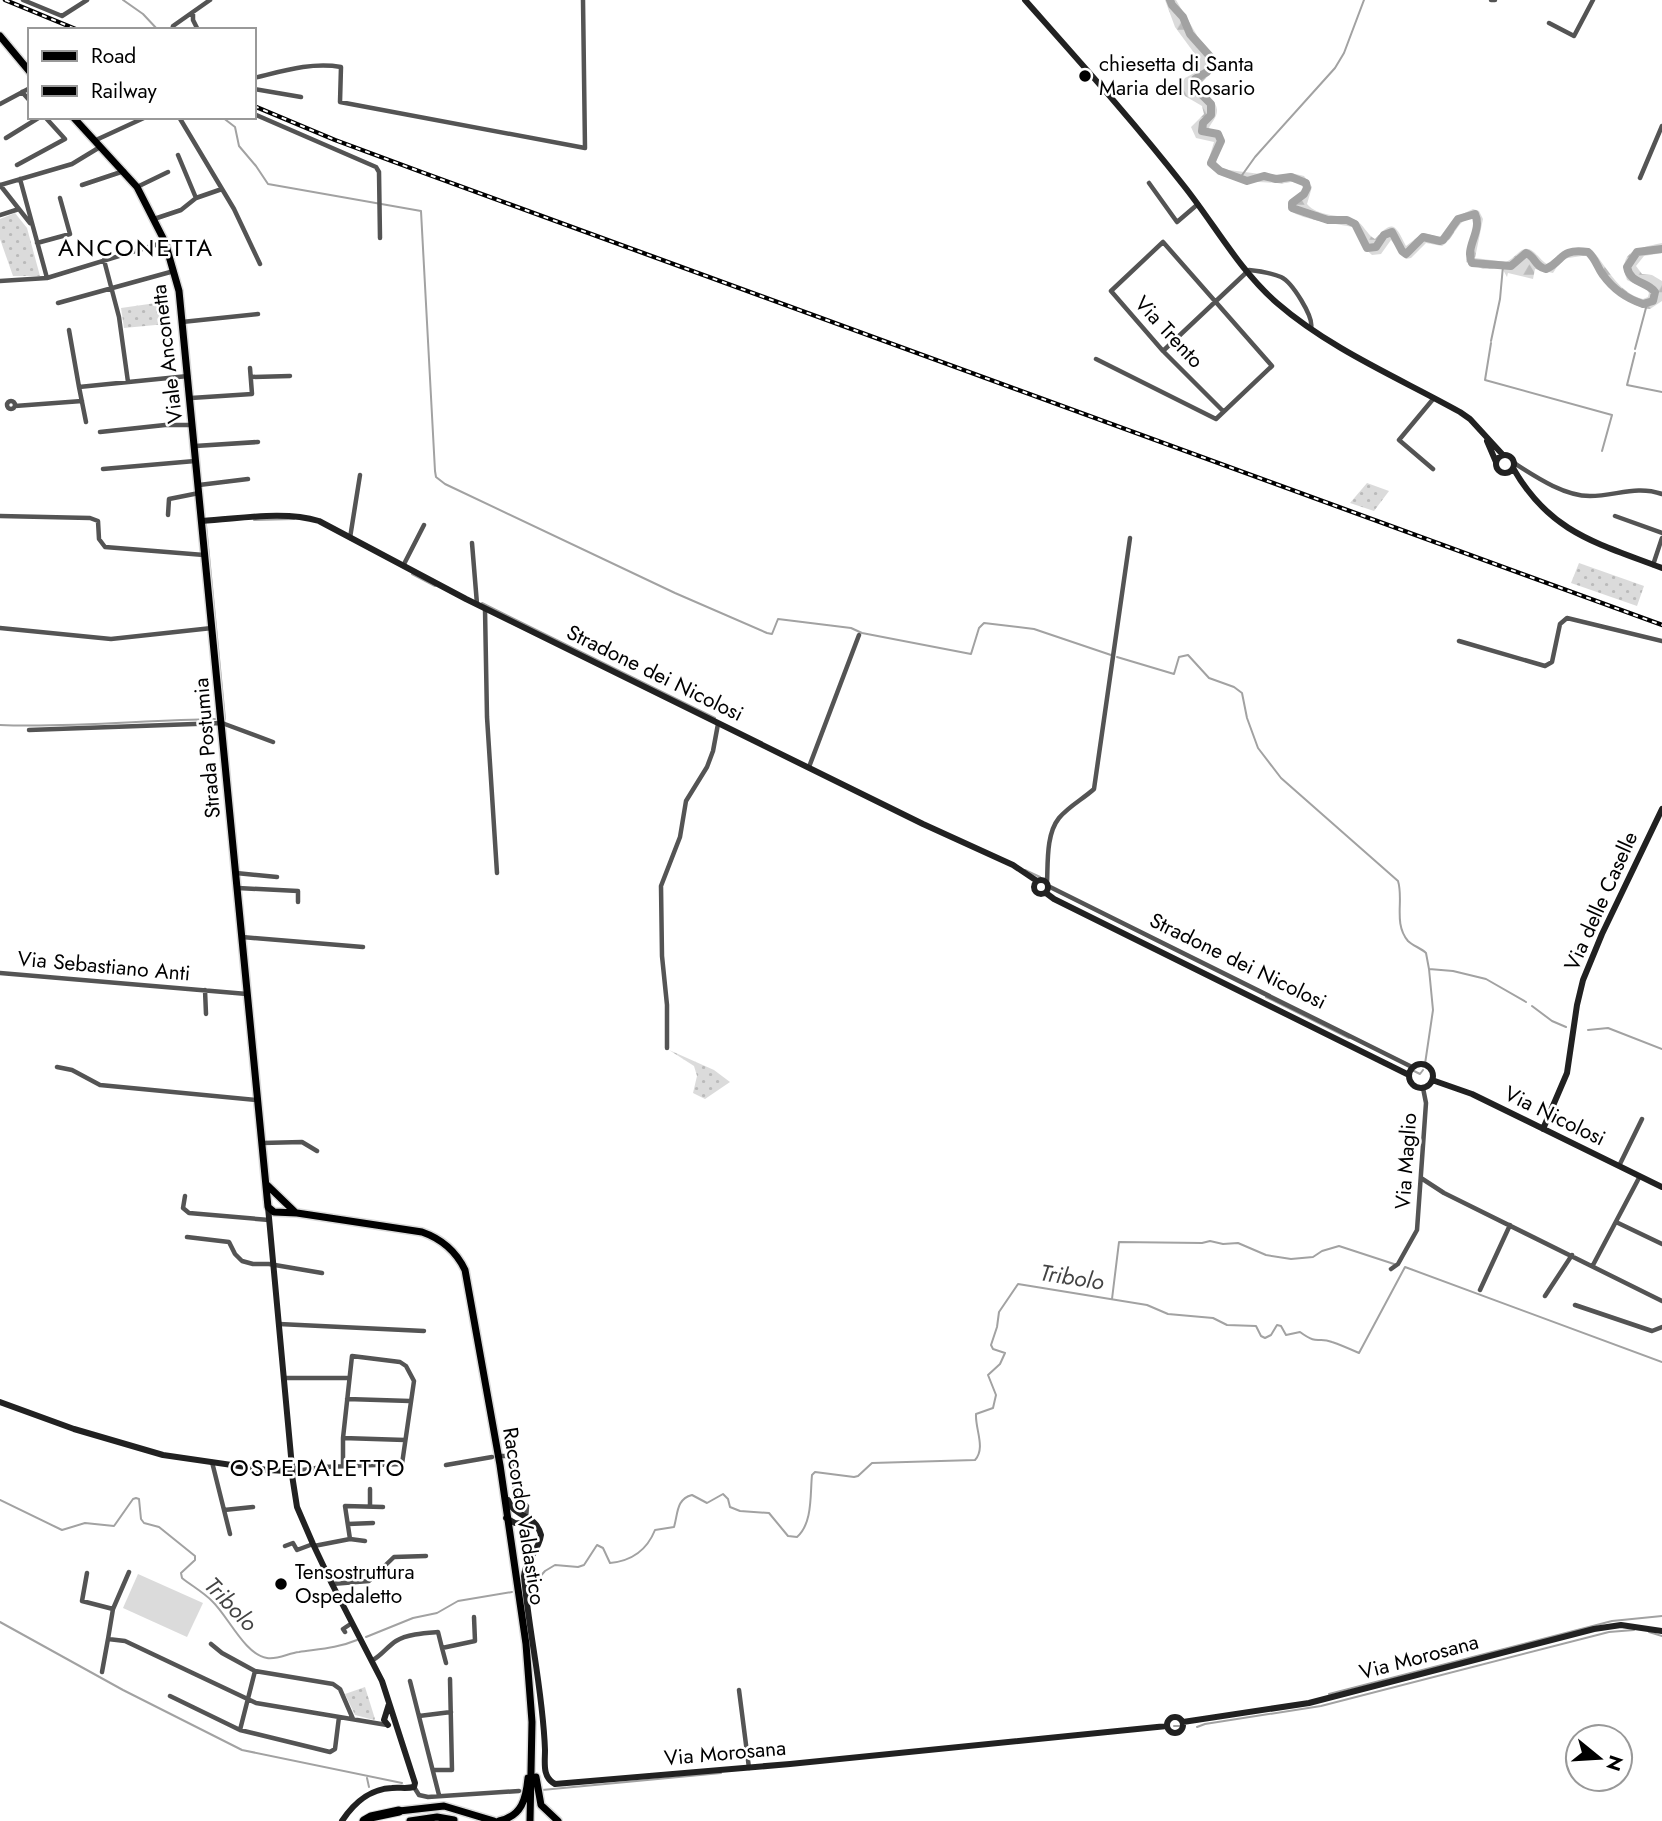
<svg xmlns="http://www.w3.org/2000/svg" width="1662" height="1821" font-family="Jost,sans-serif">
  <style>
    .forest { fill: url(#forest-firs) }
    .park { fill: url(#park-dots) }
    .garden { fill: #dbdbdb }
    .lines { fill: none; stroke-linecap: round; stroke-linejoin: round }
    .stream { stroke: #a2a2a2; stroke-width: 2 }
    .river { stroke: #a2a2a2; stroke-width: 8 }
    .primary-casing { stroke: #dbdbdb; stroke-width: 10 }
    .highway-casing { stroke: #dbdbdb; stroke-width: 11 }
    .street { stroke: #545454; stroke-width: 4.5 }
    .secondary { stroke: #212121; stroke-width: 6 }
    .primary { stroke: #000; stroke-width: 7 }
    .highway { stroke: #000; stroke-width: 9 }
    .rail-casing { stroke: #000; stroke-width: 4.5 }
    .rail { stroke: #fff; stroke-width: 2; stroke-dasharray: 5; stroke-linecap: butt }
    .poi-dot { fill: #000; stroke: #fff; stroke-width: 2.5 }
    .labels { text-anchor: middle; stroke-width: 5; stroke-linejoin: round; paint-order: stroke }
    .poi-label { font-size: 21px; fill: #000; stroke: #fff; text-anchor: start }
    .street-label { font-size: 21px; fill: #000; stroke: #fff }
    .water-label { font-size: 23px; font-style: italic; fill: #434343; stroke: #fff }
    .quarter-label { font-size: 24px; letter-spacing: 2px; fill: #000; stroke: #fff }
  </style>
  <defs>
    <pattern id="forest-firs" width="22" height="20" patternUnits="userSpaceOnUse" patternTransform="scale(1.75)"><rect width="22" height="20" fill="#dbdbdb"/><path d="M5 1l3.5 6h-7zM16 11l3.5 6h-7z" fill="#bababa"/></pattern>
    <pattern id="park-dots" width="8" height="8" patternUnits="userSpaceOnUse" patternTransform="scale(1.75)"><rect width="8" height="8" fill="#dbdbdb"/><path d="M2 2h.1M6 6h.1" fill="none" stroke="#bababa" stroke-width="1.8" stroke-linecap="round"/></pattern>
  </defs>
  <rect width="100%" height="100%" fill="#fff"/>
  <!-- forest -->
  <path class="forest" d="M1165,0H1176L1198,37L1220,64L1200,84C1204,93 1218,102 1217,111C1217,117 1211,123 1209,128L1212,132L1220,134L1224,139C1223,149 1216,156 1216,165L1221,169L1277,176L1291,173L1304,176L1312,187L1307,204C1318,217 1339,214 1355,220C1364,224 1366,234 1375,239C1393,219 1395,224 1406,246L1423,233L1440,237L1454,218L1473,209L1479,211L1483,219L1475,258L1506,262C1513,259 1516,254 1522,250C1532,244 1539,260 1547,264C1565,251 1568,244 1592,250C1608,268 1618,293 1643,299L1648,297L1649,293L1646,289L1627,280C1616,250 1640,248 1662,243V253L1644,256L1636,266L1642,274L1652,275L1662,281V301L1650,309C1635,309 1607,288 1599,274C1595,267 1595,261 1588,255L1562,259L1553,273L1535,269L1533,279L1508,273L1507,277L1502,268L1483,269L1466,262L1477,223L1473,216C1456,221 1455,238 1442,246L1426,243L1411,258L1406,259L1391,240L1381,254L1372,255L1362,246L1353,227C1338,224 1303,220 1291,211L1289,202L1302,192L1304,186C1288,178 1291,185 1277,183C1252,181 1227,185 1207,165L1214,142L1196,138L1191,127L1204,114L1202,106L1185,96L1180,86L1185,78L1200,70V61L1175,27Z"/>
  <!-- park -->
  <path class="park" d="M15,213L27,228L40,276H13L0,239V219Z
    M163,302L166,324L124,328L121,308Z
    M1367,483L1389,491L1374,511L1350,503Z
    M1579,563L1644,586L1637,606L1571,583Z
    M669,1050L714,1070L730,1082L705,1099L693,1093L697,1076L694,1066Z
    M365,1687L375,1719L374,1720L355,1715L345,1694Z"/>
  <!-- garden -->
  <path class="garden" d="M138,1574L203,1603L187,1637L123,1608Z"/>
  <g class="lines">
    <!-- stream -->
    <path class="stream" d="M123,0L143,14L158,30
      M222,117L235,127L239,146L256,166L268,184L421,211L435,471L436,477L445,484L675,593L767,633L772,634L778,619L851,628L862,633L971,654L979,628L984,623L1034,629L1111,655
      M1240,178L1255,157L1335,68L1344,53L1364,0
      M1491,341L1500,299L1503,266
      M1491,343L1485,380L1612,415L1602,451
      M1635,349L1647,304
      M1635,353L1627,385L1662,392
      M254,520L294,519
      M206,525L225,719
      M412,574L435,586
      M482,603L715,718
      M1117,657L1174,674L1179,657L1188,655L1209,678L1234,687L1242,693L1247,718L1258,748L1281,778L1398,881C1404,900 1393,923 1408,941C1413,946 1421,948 1426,953L1429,969
      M0,725C71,728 144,720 216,719
      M1025,870L1040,877
      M1266,997L1349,1038
      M1532,1006L1552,1021L1566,1027
      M1588,1030L1608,1028L1662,1049
      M1425,1064L1433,1010L1429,969L1453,971L1486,979L1526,1002
      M1410,1069L1420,1074L1423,1070
      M1112,1299L1119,1242L1202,1243L1210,1241L1223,1244L1238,1243L1266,1255L1291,1259L1313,1257L1322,1251L1339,1246L1394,1264
      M0,1500L62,1530L85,1523L114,1526L133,1499L136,1498L139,1499L141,1519L144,1523L159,1527L195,1556V1560L181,1573L182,1578C192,1586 203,1592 212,1601C228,1616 245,1655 267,1658C277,1660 289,1653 299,1652C319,1649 338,1648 357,1640
      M529,1589L545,1571L555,1565L578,1567L584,1565L597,1545L603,1548L610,1563C631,1561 647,1550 655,1530L674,1527C678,1514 676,1499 692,1495L707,1503L723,1494L728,1499L730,1507L740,1511L769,1513L788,1536L797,1537C813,1523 810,1494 812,1475L815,1472L854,1477L858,1476L872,1463L975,1460C986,1448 975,1429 976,1414L993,1408L996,1395L988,1375L1000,1364L1005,1353L993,1349L991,1345L997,1327L999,1312L1018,1284L1147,1305L1168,1314L1213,1318L1227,1325L1256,1326L1261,1336L1265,1338L1271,1335L1277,1325L1281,1326L1286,1335L1300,1332C1319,1346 1317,1336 1332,1342C1341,1345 1350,1349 1359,1353L1405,1267L1662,1362
      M0,1622L123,1690L242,1750L402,1783
      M1649,1632L1662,1636
      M366,1637L413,1618L437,1613L458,1601L512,1592
      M1329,1694L1612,1621L1662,1616
      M1174,1726H1180
      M1197,1727L1205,1724L1321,1706L1609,1632L1634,1630
      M367,1778L369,1787
      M542,1790L721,1773"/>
    <!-- river -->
    <path class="river" d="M1170,0L1172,5L1183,17L1190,34L1215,62L1207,72L1195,79L1194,87L1211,104V115L1203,123L1202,131L1218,134L1221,141L1211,163L1220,171L1247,181L1264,176L1276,179L1291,177L1306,183L1307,188L1304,194L1292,203V208L1328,220H1347L1355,224L1367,248L1376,247L1384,235L1392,232L1402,251L1406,254L1423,237L1440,241L1443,240L1458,219L1475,214C1483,231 1464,247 1472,263L1511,266L1526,253C1535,256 1535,267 1546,269C1564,261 1559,248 1588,252C1596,259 1597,267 1603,275C1613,289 1628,299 1643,304L1653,301L1655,292C1647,281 1630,284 1627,267L1637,252L1662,249"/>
    <!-- primary casing -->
    <g class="primary-casing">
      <path id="primary" d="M0,36L30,72
        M73,117L137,187L165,242L179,291L268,1207L274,1212L297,1213L422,1232C442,1239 456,1251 465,1270L500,1465L526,1644L532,1722L530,1821
        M266,1184L295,1212
        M536,1777L541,1805L558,1821
        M399,1811L444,1806L494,1821
        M410,1821L437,1817L454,1820
        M499,1821C522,1816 526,1799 528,1778"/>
    </g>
    <!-- highway casing -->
    <g class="highway-casing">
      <path id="highway" d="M364,1821L371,1817L399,1811"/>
    </g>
    <!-- street -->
    <path class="street" d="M23,0L62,16L87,0
      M1491,0H1495
      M193,12V20L198,30
      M1549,23L1574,36L1593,0
      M172,30L173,26L210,0
      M254,78C283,71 311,62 341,67L340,102L585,148L583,0
      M254,89L301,97
      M22,92L30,101
      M0,104L30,88
      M254,114L376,167L379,172L380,238
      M179,117L234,209L260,264
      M6,138L40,117
      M96,140L146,117
      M17,165L65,139L45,117
      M1640,178L1662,126
      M20,179L47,278
      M1149,183L1177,222L1198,204
      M0,185L72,164L100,147
      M0,185L30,223
      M82,185L124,171
      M137,187L168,172
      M196,198L222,189
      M0,215L19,209
      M154,219L181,210L196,198L178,155
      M37,243L70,234L60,198
      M104,260L119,317L128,382
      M0,281L47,278L165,242
      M58,303L174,271
      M182,322L258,314
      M69,330L79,387L188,376
      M1163,351L1249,270C1259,271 1271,273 1281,277C1292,282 1314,317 1311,328
      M1096,359L1216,419L1272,366L1163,242L1111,291L1163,351L1223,411
      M251,377L290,376
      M79,387L86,422
      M191,398L252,394L250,368
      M7 405a4 4 0 1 1 8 0a4 4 0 1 1-8 0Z
      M15,406L82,401
      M100,432L165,425H192
      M195,446L258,442
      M1514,463C1536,477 1564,496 1590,496C1616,496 1636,485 1662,494
      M103,469L195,461
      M1433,469L1399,440L1434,398
      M199,485L248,479
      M168,515L169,499L199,493
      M0,516L90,518L98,521L99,539L105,547L204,555
      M1615,516L1662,533
      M350,538L360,475
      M472,543L477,604
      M1653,565L1662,538
      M403,566L424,525
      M485,609L487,717L497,873
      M0,628L111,639L212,628
      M1459,641L1545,666L1552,662L1560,624L1567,618L1662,641
      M29,730L222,723L273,742
      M809,767L859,635
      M236,873L277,877
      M1047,883C1048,863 1046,834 1059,818C1069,806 1083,799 1094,789L1130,538
      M1048,886L1412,1067
      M238,888L298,891V902
      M242,937L363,947
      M0,973L247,994
      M205,990L206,1014
      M667,1048V1005L662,956L661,886L680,837L686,801L707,767L713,751L718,724
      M57,1067L72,1070L100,1085L257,1100
      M262,1143L302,1142L317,1151
      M1619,1166L1642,1119
      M1421,1178L1444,1193L1662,1301
      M185,1196L183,1208L189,1213L269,1220
      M1616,1222L1662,1244
      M187,1237L229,1242L235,1254L242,1261L253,1264H269L322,1273
      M1593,1265L1640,1176
      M1391,1269L1398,1264L1417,1230L1426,1103L1423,1088
      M1480,1290L1510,1225
      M1545,1296L1572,1255
      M1575,1305L1652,1331L1662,1327
      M279,1324L424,1331
      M284,1378H348
      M347,1399L410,1401
      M343,1438L405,1440
      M501,1456H507L511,1460L516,1495L527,1506L526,1518
      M212,1462L230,1534
      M446,1465L492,1457
      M296,1471L323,1467L402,1464L414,1381L406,1366L400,1362L352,1356L343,1438V1466
      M370,1506V1489
      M224,1510L253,1507
      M348,1524L373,1523
      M350,1539L365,1541
      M285,1546L293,1543L297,1550L313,1544
      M314,1546L350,1539L345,1506L383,1507
      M129,1572L113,1609L108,1639L125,1641L256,1703L387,1725
      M87,1573L82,1601L113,1609
      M332,1584L369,1581L394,1557L426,1556
      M345,1632L343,1629L352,1623
      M211,1644L222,1653L255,1671L333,1684L340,1689L353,1719
      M442,1648L446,1663
      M373,1660C382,1655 388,1646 396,1641C407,1634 425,1633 438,1632L442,1648L475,1641L474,1617
      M102,1672L108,1639
      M410,1681L439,1795
      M739,1690L749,1768
      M170,1696L240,1730L330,1752L335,1749L339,1717
      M419,1716L451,1712
      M240,1730L255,1671
      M434,1770H452L450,1679
      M414,1787L419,1795L428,1797L519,1791"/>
    <!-- secondary -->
    <path class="secondary" d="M1025,0C1079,61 1134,122 1184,186C1215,225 1239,270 1277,303C1330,349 1399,378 1460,412L1470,419L1503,455
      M1487,441L1496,462
      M1496 464a9 9 0 1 1 18 0a9 9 0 1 1-18 0Z
      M1513,468C1550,533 1597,543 1662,568
      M202,521C240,519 283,510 319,521L466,599L923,824L1013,865L1037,881
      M1034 887a7 7 0 1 1 14 0a7 7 0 1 1-14 0Z
      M1046,893L1054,899L1409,1075
      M1409 1076a12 12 0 1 1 24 0a12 12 0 1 1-24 0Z
      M1432,1080L1472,1094L1662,1187
      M1543,1129L1567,1073L1577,1005L1583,980L1602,934L1662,809
      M268,1207L292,1467L296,1470L292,1475
      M0,1402L74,1429L163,1455L267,1470L288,1471
      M292,1467L288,1472L292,1475L297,1507L313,1544L332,1584L382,1681L415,1783L414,1787C406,1789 399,1787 392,1788C369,1789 354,1803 342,1821
      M508,1500C514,1518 535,1513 541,1535C539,1551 525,1560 524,1576C529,1634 543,1691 545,1750C545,1763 542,1777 555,1784L790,1764L1167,1726
      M506,1518L515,1523L535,1524
      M1167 1725a8 8 0 1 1 16 0a8 8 0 1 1-16 0Z
      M1183,1722L1309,1703L1594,1629L1621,1625L1662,1631
      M388,1725L384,1720L389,1704"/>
    <!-- primary -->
    <use href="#primary" class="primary"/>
    <!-- highway -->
    <use href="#highway" class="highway"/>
    <!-- rail casing -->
    <g class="rail-casing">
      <path id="rail" d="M5,0L78,30
        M254,106L335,140L424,173L1662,625"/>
    </g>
    <!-- rail -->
    <use href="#rail" class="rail"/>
  </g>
  <!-- markers -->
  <g class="poi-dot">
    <circle cx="1085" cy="76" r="7"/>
    <circle cx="281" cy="1584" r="7"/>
  </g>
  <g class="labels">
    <!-- poi labels -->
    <g class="poi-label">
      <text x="1099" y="71">chiesetta di Santa<tspan x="1099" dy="24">Maria del Rosario</tspan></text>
      <text x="295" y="1579">Tensostruttura<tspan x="295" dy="24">Ospedaletto</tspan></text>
    </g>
    <!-- street labels -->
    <g class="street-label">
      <text transform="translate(1169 332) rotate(47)" y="7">Via Trento</text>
      <text transform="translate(167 354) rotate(-97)" y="7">Viale Anconetta</text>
      <text transform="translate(655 673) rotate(26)" y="7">Stradone dei Nicolosi</text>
      <text transform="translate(207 748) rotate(-95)" y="7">Strada Postumia</text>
      <text transform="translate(1601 901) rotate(-66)" y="7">Via delle Caselle</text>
      <text transform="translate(1238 961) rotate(26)" y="7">Stradone dei Nicolosi</text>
      <text transform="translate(104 966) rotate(5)" y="7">Via Sebastiano Anti</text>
      <text transform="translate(1555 1116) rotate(26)" y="7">Via Nicolosi</text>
      <text transform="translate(1406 1161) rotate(-86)" y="7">Via Maglio</text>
      <text transform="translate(524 1516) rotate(81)" y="7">Raccordo Valdastico</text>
      <text transform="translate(1419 1657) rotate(-15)" y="7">Via Morosana</text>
      <text transform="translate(725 1753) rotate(-5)" y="7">Via Morosana</text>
    </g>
    <!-- water labels -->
    <g class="water-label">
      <text transform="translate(1072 1277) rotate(9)" y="8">Tribolo</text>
      <text transform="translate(231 1604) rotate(46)" y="8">Tribolo</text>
    </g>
    <!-- quarter labels -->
    <g class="quarter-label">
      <text x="136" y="256">ANCONETTA</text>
      <text x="318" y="1476">OSPEDALETTO</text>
    </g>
  </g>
  <!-- legend -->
  <rect x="28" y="28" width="228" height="91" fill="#ffffff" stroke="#999999" stroke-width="2"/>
  <rect x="42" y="51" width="35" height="10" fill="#000000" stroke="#999999" stroke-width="2"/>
  <text x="91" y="63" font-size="21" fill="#000000">Road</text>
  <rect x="42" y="86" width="35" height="10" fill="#000000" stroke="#999999" stroke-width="2"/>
  <text x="91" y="98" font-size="21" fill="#000000">Railway</text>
  <!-- north arrow -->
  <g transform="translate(1599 1758) rotate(108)"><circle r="33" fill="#ffffff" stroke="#999999" stroke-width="2"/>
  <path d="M0-5L12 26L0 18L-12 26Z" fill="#000000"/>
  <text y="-10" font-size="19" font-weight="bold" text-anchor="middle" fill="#000000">N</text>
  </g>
</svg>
